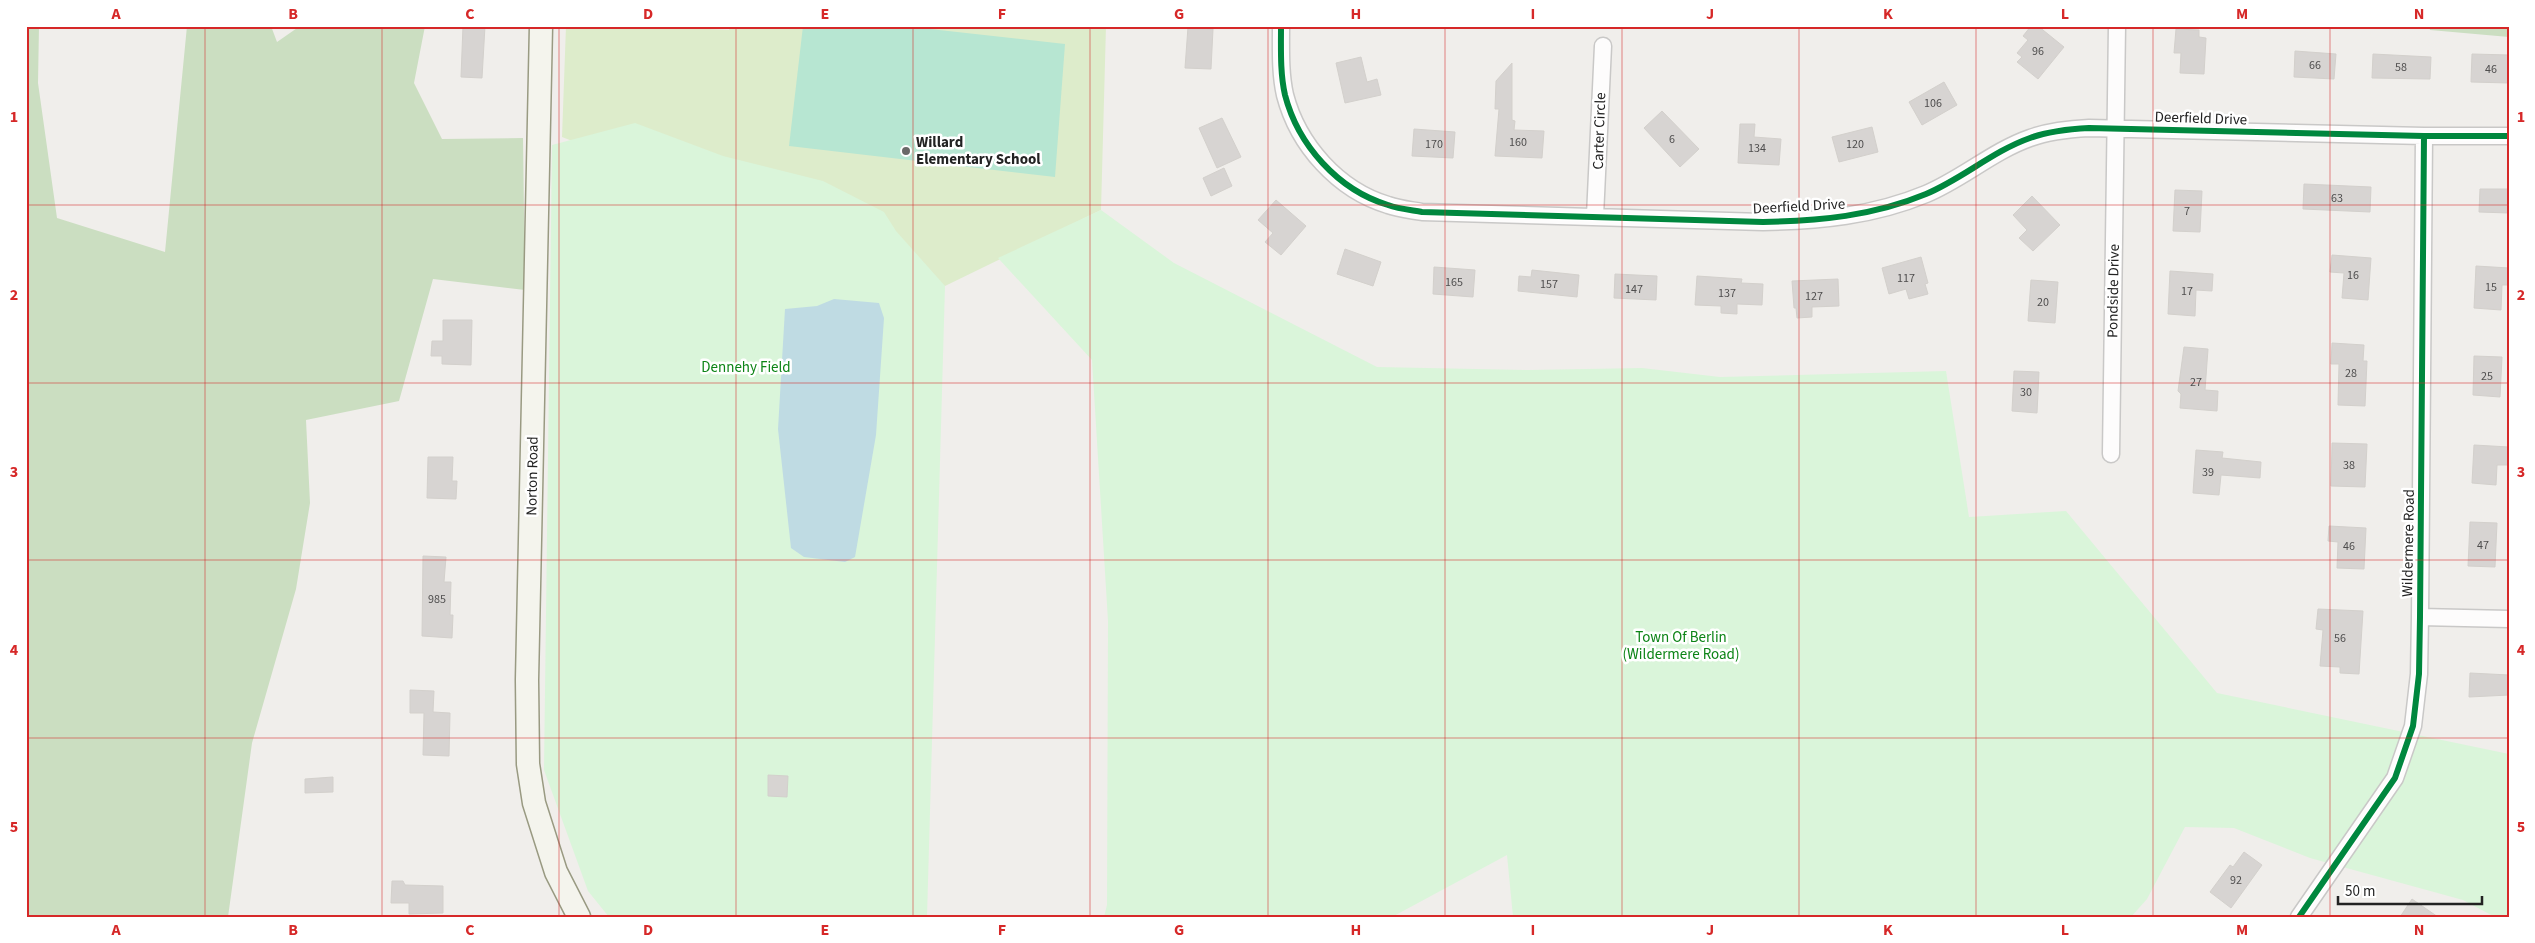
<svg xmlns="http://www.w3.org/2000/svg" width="2535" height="943" font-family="'Source Sans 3',sans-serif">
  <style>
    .grass { fill: #ddeccb }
    .forest { fill: #cbdec1 }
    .park { fill: #daf5da }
    .pitch { fill: #b7e6d2 }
    .water { fill: #bfdbe3 }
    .building { fill: #d7d4d2; stroke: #d3d0cc }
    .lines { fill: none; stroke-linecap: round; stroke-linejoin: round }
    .street-casing { stroke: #c9c8c7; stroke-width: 19 }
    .secondary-casing { stroke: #999a82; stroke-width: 25 }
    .street { stroke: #fdfcfc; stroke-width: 16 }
    .secondary { stroke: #f4f4ed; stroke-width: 22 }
    .cycleway-casing { stroke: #fff; stroke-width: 9 }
    .cycleway { stroke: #00873e; stroke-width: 6 }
    .grid { fill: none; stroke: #d62828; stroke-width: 1; stroke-opacity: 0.55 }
    .poi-dot { fill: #6a6968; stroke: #fff; stroke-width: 2 }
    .labels { text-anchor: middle; stroke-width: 5; stroke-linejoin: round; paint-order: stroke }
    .number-label { font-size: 12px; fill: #4f4e4e }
    .street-label { font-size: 15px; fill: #222; stroke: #fff }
    .poi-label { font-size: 15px; font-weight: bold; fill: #222; stroke: #fff; text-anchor: start }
    .park-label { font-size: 15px; fill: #0c8416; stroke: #fff }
    .neatline { fill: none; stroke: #d62828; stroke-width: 2 }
    .grid-label { font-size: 16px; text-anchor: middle; font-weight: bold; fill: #d62828 }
  </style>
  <rect width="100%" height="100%" fill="#f0eeeb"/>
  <!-- grass -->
  <path class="grass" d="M566,26H649L729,30L730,26H1106L1101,210L945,286L562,137Z"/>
  <!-- forest -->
  <path class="forest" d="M26,26H39L38,83L57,218L165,252L187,26H271L277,42L300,26H425L414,83L442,139L523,138L525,290L433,279L399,401L306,420L310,503L296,589L252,743L228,917H26Z
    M2429,26H2509V37L2430,30Z"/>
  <!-- park -->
  <path class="park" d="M635,123L723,156L823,181L884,212L896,231L945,286L927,917H609L588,891L544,770L552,145Z
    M1101,210L1174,263L1377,367L1529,370L1642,368L1720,377L1946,371L1969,517L2066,511L2217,693L2509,754V917H2495L2463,900L2310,858L2234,828L2185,827L2147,899L2131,917H1513L1507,855L1392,917H1104L1107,905L1108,621L1092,360L998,258Z"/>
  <!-- pitch -->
  <path class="pitch" d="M803,26H903L1065,44L1055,177L789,146Z"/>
  <!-- water -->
  <path class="water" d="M834,299L879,303L884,318L876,435L855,557L845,562L804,557L791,548L778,429L785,309L817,306Z"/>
  <!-- building -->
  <path class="building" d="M463,26H485L482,78L461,77Z
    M2031,26H2038L2064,47L2038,79L2017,62L2022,57L2017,53L2028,40L2023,36Z
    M1188,27L1213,29L1211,69L1185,68Z
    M2176,29L2199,30V37L2206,38L2204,74L2180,73L2181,53H2174Z
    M2295,51L2336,54L2334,79L2294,77Z
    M2373,54L2431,57L2430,79L2372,78Z
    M2472,54L2509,55V83L2471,82Z
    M1361,57L1367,82L1377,79L1381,95L1345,103L1336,63Z
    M1512,63V120L1515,121L1514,130L1544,131L1542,158L1495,156L1499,109H1495L1496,81Z
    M1944,82L1957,105L1922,125L1909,102Z
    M1662,111L1699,149L1680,167L1644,128Z
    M1222,118L1241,157L1217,168L1199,128Z
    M1740,124H1755L1754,137L1781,139L1779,165L1738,163Z
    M1872,127L1878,152L1839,162L1832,137Z
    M1414,129L1455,132L1453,158L1412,156Z
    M1224,168L1232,186L1211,196L1203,178Z
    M2304,184L2371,187L2370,212L2303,209Z
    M2480,189H2509V213L2479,212Z
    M2175,190L2202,191L2200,232L2173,231Z
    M2032,196L2060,225L2033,251L2019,238L2027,230L2013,215Z
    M1276,200L1306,226L1281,255L1265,242L1273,233L1258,220Z
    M1345,249L1381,262L1373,286L1337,274Z
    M2332,255L2371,258L2368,300L2342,298L2344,273L2330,272Z
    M1921,257L1928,283L1925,284L1928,294L1909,299L1906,289L1889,294L1882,268Z
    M2476,266L2509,268V285H2502L2501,310L2474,308Z
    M1434,267L1475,270L1473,297L1433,294Z
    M1532,270L1579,275L1577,297L1518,291L1519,276L1531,277Z
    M2170,271L2213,274L2212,291L2196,290L2195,316L2168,314Z
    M1615,274L1657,276L1656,300L1614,298Z
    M1697,276L1742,279L1741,283L1763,284L1762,305L1737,304V314L1721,313V306L1695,305Z
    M1838,279L1839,306L1812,307V317L1797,318L1796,308H1794L1792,281Z
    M2031,280L2058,282L2055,323L2028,321Z
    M443,320H472L471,365L442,364V356H431L432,341H443Z
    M2332,343L2364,345L2363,361H2367L2365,406L2338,405L2339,364H2331Z
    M2184,347L2208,349L2205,390L2218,391L2217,411L2180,408L2181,394L2178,391Z
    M2474,356L2502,357L2500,397L2473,395Z
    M2014,371L2039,372L2037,413L2012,411Z
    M2332,443L2367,444L2365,487L2331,486Z
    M2474,445L2509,447V465H2497L2496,485L2472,483Z
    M2196,450L2223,452L2222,458L2261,462L2260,478L2221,475L2219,495L2193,493Z
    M428,457H453L452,481H457L456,499L427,498Z
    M2470,522L2497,523L2495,567L2468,566Z
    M2329,526L2366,528L2364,569L2337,568L2338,542L2328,541Z
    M423,556L446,557L444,582H451L450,615H453L452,638L422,636Z
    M2318,609L2363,611L2359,674L2340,673V667L2320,666L2323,630L2316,629Z
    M2470,673L2509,675V695L2469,697Z
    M410,690L434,691L433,712L450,713L449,756L423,755L424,713H410Z
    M768,775L788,776L787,797L768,796Z
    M333,777V792L305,793V779Z
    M2244,852L2262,865L2231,908L2210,892L2230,865L2233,867Z
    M392,881H403L405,885L443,886V913L409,914V903H391Z
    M2412,899L2438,917H2400Z"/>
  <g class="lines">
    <!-- street casing -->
    <g class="street-casing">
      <path id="street" d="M1281,26C1281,49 1280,73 1285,95C1298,145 1338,190 1388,205C1399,209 1411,210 1422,212L1763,222C1819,221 1873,216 1926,194C1962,179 1993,151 2030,138C2049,131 2069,129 2089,128L2424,136H2509
        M1595,216L1603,46
        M2111,454L2117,26
        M2420,617L2509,619
        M2299,917L2395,778L2413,726L2419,674L2420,617L2424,136"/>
    </g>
    <!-- secondary casing -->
    <g class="secondary-casing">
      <path id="secondary" d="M541,26L527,680L528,764L534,803L556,872L579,917"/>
    </g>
    <!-- street -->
    <use href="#street" class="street"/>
    <!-- secondary -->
    <use href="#secondary" class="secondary"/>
    <!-- cycleway casing -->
    <g class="cycleway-casing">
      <path id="cycleway" d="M1281,26C1281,49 1280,73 1285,95C1298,145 1338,190 1388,205C1399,209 1411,210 1422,212L1763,222C1819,221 1873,216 1926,194C1962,179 1993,151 2030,138C2049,131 2069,129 2089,128L2424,136H2509
        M2299,917L2395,778L2413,726L2419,674L2420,617L2424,136"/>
    </g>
    <!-- cycleway -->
    <use href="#cycleway" class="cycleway"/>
  </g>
  <!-- grid -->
  <path class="grid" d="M205,26V917M382,26V917M559,26V917M736,26V917M913,26V917M1090,26V917M1268,26V917M1445,26V917M1622,26V917M1799,26V917M1976,26V917M2153,26V917M2330,26V917M26,205H2509M26,383H2509M26,560H2509M26,738H2509"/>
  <!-- markers -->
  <circle class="poi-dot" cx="906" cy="151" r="5"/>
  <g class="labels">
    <!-- number labels -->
    <g class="number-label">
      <text x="2038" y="55">96</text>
      <text x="2315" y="69">66</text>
      <text x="2401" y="71">58</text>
      <text x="2491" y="73">46</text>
      <text x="1933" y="107">106</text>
      <text x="1672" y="143">6</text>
      <text x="1518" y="146">160</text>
      <text x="1434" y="148">170</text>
      <text x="1855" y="148">120</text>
      <text x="1757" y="152">134</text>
      <text x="2337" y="202">63</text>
      <text x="2187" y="215">7</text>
      <text x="2353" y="279">16</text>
      <text x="1906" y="282">117</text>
      <text x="1454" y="286">165</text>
      <text x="1549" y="288">157</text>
      <text x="2491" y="291">15</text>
      <text x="1634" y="293">147</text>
      <text x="2187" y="295">17</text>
      <text x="1727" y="297">137</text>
      <text x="1814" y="300">127</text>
      <text x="2043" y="306">20</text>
      <text x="2351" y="377">28</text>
      <text x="2487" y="380">25</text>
      <text x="2196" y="386">27</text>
      <text x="2026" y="396">30</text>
      <text x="2349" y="469">38</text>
      <text x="2208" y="476">39</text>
      <text x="2483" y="549">47</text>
      <text x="2349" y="550">46</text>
      <text x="437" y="603">985</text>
      <text x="2340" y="642">56</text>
      <text x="2236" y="884">92</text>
    </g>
    <!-- street labels -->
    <g class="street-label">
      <text transform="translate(2201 118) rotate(2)" y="5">Deerfield Drive</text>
      <text transform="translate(1599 131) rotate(-88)" y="5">Carter Circle</text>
      <text transform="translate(1799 206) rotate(-3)" y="5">Deerfield Drive</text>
      <text transform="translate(2113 291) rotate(-89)" y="5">Pondside Drive</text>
      <text transform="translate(532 476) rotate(-89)" y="5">Norton Road</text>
      <text transform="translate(2408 543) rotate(-89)" y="5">Wildermere Road</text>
    </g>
    <!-- poi labels -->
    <g class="poi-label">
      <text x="916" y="147">Willard<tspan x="916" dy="17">Elementary School</tspan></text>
    </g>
    <!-- park labels -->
    <g class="park-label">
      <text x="746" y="372">Dennehy Field</text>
      <text x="1681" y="642">Town Of Berlin<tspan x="1681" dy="17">(Wildermere Road)</tspan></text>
    </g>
  </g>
  <!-- border -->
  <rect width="2535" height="943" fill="none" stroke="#ffffff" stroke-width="55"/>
  <!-- scale -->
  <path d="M2338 896v8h144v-8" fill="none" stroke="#222222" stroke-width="2.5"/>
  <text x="2345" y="896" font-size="15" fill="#222222" stroke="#ffffff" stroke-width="4" paint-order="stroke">50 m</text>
  <rect x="28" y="28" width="2480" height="888" class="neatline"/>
  <g class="grid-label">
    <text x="116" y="19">A</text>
    <text x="293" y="19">B</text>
    <text x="470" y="19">C</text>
    <text x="648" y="19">D</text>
    <text x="825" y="19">E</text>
    <text x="1002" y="19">F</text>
    <text x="1179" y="19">G</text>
    <text x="1356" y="19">H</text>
    <text x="1533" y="19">I</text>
    <text x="1710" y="19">J</text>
    <text x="1888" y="19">K</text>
    <text x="2065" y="19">L</text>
    <text x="2242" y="19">M</text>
    <text x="2419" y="19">N</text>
    <text x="14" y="122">1</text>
    <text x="2521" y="122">1</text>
    <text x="14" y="300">2</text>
    <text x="2521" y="300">2</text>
    <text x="14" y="477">3</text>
    <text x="2521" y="477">3</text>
    <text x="14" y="655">4</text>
    <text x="2521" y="655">4</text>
    <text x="14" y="832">5</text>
    <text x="2521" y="832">5</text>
    <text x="116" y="935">A</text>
    <text x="293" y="935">B</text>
    <text x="470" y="935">C</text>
    <text x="648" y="935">D</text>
    <text x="825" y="935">E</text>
    <text x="1002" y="935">F</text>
    <text x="1179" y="935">G</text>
    <text x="1356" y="935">H</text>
    <text x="1533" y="935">I</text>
    <text x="1710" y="935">J</text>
    <text x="1888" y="935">K</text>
    <text x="2065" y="935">L</text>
    <text x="2242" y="935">M</text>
    <text x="2419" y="935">N</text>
  </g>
</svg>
